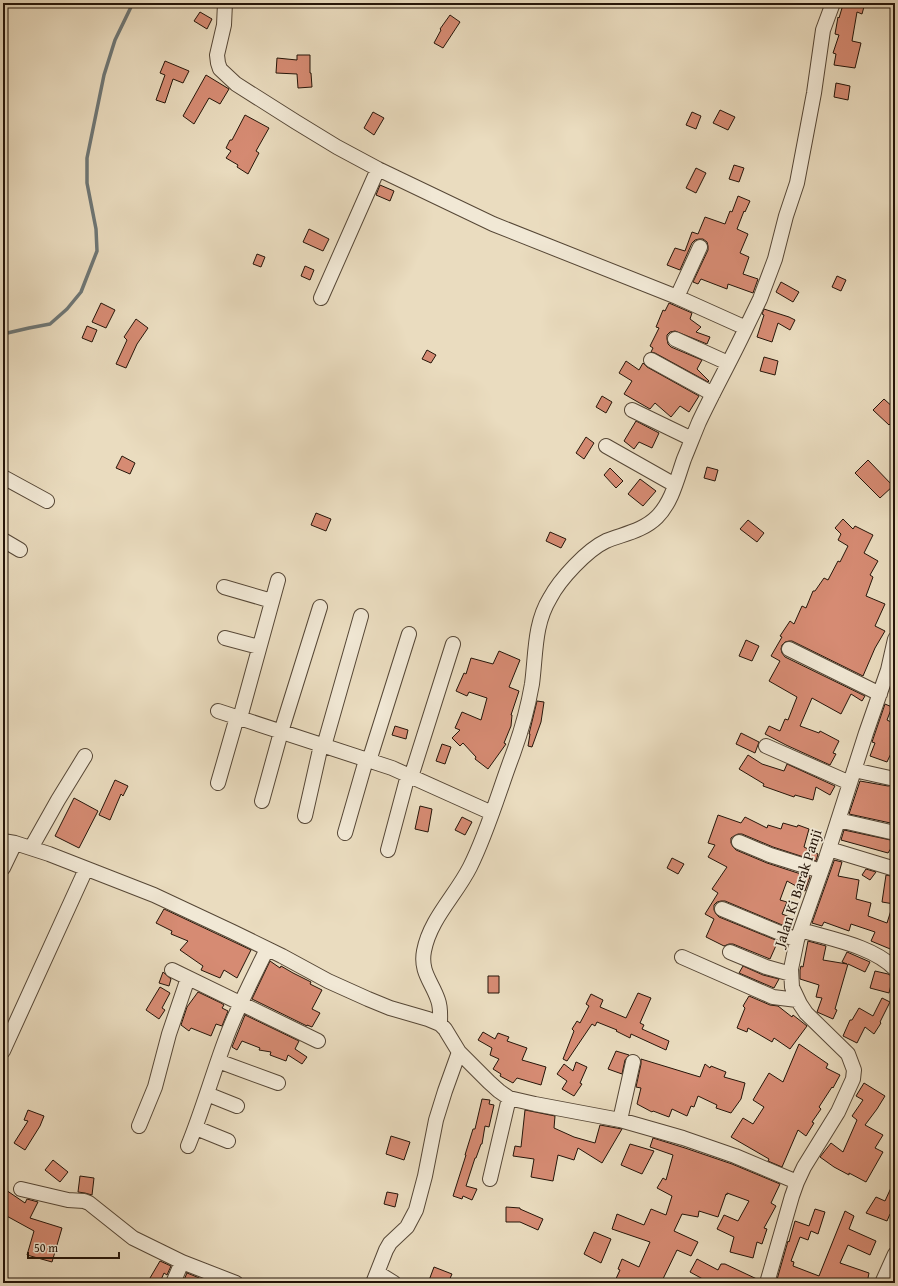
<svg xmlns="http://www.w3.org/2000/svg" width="898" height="1286" font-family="'Gentium Book Plus',serif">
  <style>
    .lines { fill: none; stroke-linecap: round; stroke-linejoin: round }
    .stream { stroke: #6e7776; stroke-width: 3.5 }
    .building { fill: #d68b73; stroke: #251509 }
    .minor-casing { stroke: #564736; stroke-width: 16 }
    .minor { stroke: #f1e8d5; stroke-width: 14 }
    .labels { text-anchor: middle; stroke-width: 3.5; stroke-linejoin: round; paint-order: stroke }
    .street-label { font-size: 15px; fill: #251509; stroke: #f1e8d5 }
  </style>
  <rect width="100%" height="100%" fill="#eadcbf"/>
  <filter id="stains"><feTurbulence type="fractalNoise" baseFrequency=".005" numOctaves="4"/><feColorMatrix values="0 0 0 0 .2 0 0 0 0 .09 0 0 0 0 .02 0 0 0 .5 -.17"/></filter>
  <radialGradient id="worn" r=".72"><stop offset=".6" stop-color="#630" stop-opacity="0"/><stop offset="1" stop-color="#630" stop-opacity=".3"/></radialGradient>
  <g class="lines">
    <!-- stream -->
    <path class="stream" d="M3,334L29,328L50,324L67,309L81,292L97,251L96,229L87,183V158L104,75L115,40L131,7L135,3"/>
  </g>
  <!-- building -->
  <path class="building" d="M841,3H865L862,14L857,12L852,41L861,43L855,68L834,65L836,54L833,53L839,35L835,34L838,17L839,18L842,8L841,7Z
    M200,12L212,19L207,29L194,21Z
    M450,15L460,22L443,48L434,43L441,30L440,29Z
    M297,55H310V73H311L312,87L298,88L297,74L276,73L277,58L297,60Z
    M165,61L189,71L183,83L173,79L165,103L156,100L165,75L160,73Z
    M206,75L229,89L220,104L209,98L194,124L183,116Z
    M836,83L850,86L848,100L834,97Z
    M720,110L735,117L728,130L713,123Z
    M373,112L384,118L374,135L364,128Z
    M692,112L701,116L696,129L686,125Z
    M245,115L269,128L256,151L259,153L248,174L237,167L238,165L226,158L231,151L226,148L230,140H232Z
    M734,165L744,168L739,182L729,179Z
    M696,168L706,173L696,193L686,188Z
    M380,185L394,191L390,201L376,195Z
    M738,196L750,201L745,212L744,211L737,229L748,234L740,253L749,257L743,274L758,279L753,293L728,284L727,289L701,279L698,284L693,282L708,250V246L707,242L703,239H699L695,240L692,243L680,270L667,265L675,248L685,251L692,232L698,234L705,217L725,224L730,211L732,212Z
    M309,229L329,239L323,251L303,242Z
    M257,254L265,257L261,267L253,264Z
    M305,266L314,270L310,280L301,276Z
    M837,276L846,280L841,291L832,287Z
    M781,282L799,292L793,302L776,292Z
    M101,303L115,310L106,328L92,322Z
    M669,303L692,313L690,319L701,327L696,332L710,337L707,344L675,331L670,332L667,335V339L668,344L671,347L702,360L697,369L709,381L708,382L655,353L651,352L653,348L650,346L659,328L656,327L663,310L665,311Z
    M764,309L789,317L795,320L790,330L778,323L772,342L757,337L764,315L762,314Z
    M136,319L148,328L137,344L126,368L116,364L127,340L124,337Z
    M87,326L97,330L92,342L82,338Z
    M427,350L436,355L431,363L422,359Z
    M764,357L778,361L775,375L760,371Z
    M626,361L639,370L643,363L647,367L699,396L689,412L680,406L671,417L655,403L650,409L624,394L632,381L619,373Z
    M602,396L612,402L606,413L596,407Z
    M884,399L895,409V419L889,425L873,410Z
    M636,421L659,433L652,448L639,442L634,449L624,441Z
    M586,437L594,443L584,459L576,453Z
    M122,456L135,463L130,474L116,468Z
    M868,460L893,486L880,498L855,473Z
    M707,467L718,470L715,481L704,478Z
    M610,468L623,481L616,488L604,475Z
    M640,479L656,491L643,506L628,494Z
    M316,513L331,519L326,531L311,525Z
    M843,519L853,529L855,526L873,535L864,553L878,561L870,575L873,577L866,596L885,604L875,626L885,631L875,648L863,676L792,641H789L785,642L782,645L781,649L782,653L785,657L865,696L862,701L851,694L841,714L812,698L800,726L819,733L820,731L839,741L833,753L836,754L830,765L786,745L765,734L769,726L780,731L785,719L788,720L797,697L769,681L780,661L771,656L782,637L780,636L790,621L794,624L802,606L806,608L813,591H815L824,578L828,580L838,561L840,562L848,546L838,540L841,534L835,528Z
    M748,520L764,533L757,542L740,529Z
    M550,532L566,539L561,548L546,541Z
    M746,640L759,646L752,661L739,656Z
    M499,651L520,660L509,687L519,691L511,715H512L511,726L504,743L506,744L488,769L475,759L476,757L463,743L460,746L452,738L460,730L455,728L462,712L481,720L487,698L469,692L467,696L456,691L464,673L466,674L471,658L493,664Z
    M537,701L544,702L541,722L532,747L528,746L530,734H529Z
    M885,704L892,707L887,720L895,724V745L887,762L870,756L875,743L872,742Z
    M395,726L408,730L406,739L392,735Z
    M741,733L759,742L755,753L736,744Z
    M442,744L451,747L445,764L436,761Z
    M748,755L762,764L784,771L787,764L835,786L830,795L816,787L813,800L795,795L794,797L763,786L764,784L739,769Z
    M115,780L128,786L123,796L121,794L110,820L99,815Z
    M860,781L888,786L895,785V824L849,814Z
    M74,798L98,811L79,848L55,836Z
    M420,806L432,809L428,832L415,829Z
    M718,815L741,823L745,817L767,828L768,825L781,829L783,823L797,827L798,825L809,829L804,847L818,854L816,861L773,847L742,834H738L734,836L731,838V843L733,847L736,850L767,863L810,877L805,891L787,881L780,900L787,902L782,914L790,917L787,927L725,901H721L717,902L714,905V910L716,914L719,917L778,941L770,959L733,944H729L724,946L706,937L714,919L705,914L718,893L712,889L727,867L708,857L715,845L708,843Z
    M462,817L472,822L465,835L455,830Z
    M844,830L895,841V842L888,853L841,840Z
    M672,858L684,864L678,874L667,868Z
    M834,861V860L842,862L838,876L859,880L856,899L871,903L868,916L887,923L893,904H894L882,902L886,875L895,877V951L871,941L875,932L851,924L849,931L824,922L822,926L812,923Z
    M866,869L876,872L870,880L862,875Z
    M164,909L251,950L237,978L224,970L220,978L201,970L203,966L180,950L188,941L171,934L172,931L156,923Z
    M808,941L826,946L823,960L847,964L842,962L847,952L870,962L865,972L848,964L835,1009L837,1010L833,1019L817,1012L822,998L816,997L819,985L800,979V970L801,966L803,967Z
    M270,961L280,968L281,966L293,973L311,982L310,984L322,990L312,1009L320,1013L312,1027L307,1025V1026L252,999Z
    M743,966L763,975L779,979L774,988L739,973Z
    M875,971L888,974L893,977L889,993L870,988Z
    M163,972L171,979L169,986L159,983Z
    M488,976H499V993H488Z
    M160,987L170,993L162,1008L165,1010L159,1019L146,1010Z
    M198,992L221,1003L224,1005L222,1008L228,1011L222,1026L216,1024L211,1036L191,1028L189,1031L181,1025L187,1007Z
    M638,993L651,998L640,1023L644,1025L642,1029L669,1041L666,1050L631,1034L630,1038L616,1031L617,1030L597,1022L595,1026L592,1024L567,1061L563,1059L574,1031L572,1029L577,1021L580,1023L589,1006L586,1004L591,994L603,1000L600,1007L626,1018Z
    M749,996L770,1005L778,1006L792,1017L793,1015L807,1026L790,1049L774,1038L772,1042L748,1028L747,1032L737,1028L745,1008L743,1006Z
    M882,998L890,1002L880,1022L881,1023L874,1034L865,1027L857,1043L843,1036L850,1020H852L859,1008L873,1016Z
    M245,1015L299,1041L295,1049L307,1057L302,1064L288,1055L286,1061L270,1055L271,1052L259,1050L260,1048L242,1041L237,1050L232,1047Z
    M483,1032L495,1039L498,1033L509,1037L507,1041L527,1048L522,1060L546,1067L541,1085L517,1078L513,1083L500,1076L501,1074L493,1069L499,1059L490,1055L492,1048L478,1040Z
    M799,1044L828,1064L826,1068L840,1075L833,1088L832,1087L819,1107L821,1109L812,1122L814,1123L806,1136L798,1130L782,1167L768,1161L769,1159L731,1137L743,1118L753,1124L764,1107L753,1100L769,1073L783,1082Z
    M616,1051L629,1055L625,1060L622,1074L608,1069Z
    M641,1059L700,1077L705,1064L710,1068L711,1066L726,1072L724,1077L745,1083L741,1099L731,1113L716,1108L717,1105L698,1096L694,1107L691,1106L687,1116L672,1109L669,1117L653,1111L652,1112L637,1104L641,1088L636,1087L641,1064Z
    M576,1062L587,1067L580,1083L582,1084L574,1096L562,1089L567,1081L557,1074L564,1064L573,1071Z
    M864,1083L885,1096L877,1109L865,1125L883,1135L875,1148L883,1152L866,1182L849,1173V1175L834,1167L820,1157L831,1143L843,1152L857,1120L852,1116L863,1100L856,1096Z
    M482,1099L490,1100L489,1104L494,1105L489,1127L485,1126L482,1144H481L476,1158H475L466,1186L477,1189L472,1200L463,1196L462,1199L453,1196L466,1155H465L473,1129H475Z
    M28,1110L44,1116L40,1126L25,1150L14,1143L28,1121L24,1120Z
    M525,1110L555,1116L554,1128L574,1137L595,1143L600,1125L622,1129L602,1163L578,1148L574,1160L558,1155L553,1181L531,1177L534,1159L513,1156L515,1146L521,1147Z
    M391,1136L410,1142L404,1160L386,1154Z
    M653,1138L685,1148L732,1164L780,1184L771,1203L776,1206L764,1228L767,1229L762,1244L757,1242L753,1258L730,1252L734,1237L717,1229L724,1215L738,1221L749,1201L727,1193V1195L726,1194L718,1217L699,1211L698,1217L682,1214L674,1231L698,1242L691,1256L677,1250L661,1283H614L620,1270L618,1269L622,1259L639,1267L650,1242L612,1229L617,1214L644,1225L651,1209L666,1215L672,1196L657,1188L663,1178L666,1180L673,1155L650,1147Z
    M630,1144L654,1151L642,1174L621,1165Z
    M53,1160L68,1172L60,1182L45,1170Z
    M80,1176L94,1178L92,1195L85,1193L78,1192Z
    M895,1179V1216L890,1214L887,1221L866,1213L876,1197L885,1201Z
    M3,1188L25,1203L27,1199L38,1202L30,1218L62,1228L52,1262L27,1255L34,1231L3,1214Z
    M387,1192L398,1194L395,1207L384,1204Z
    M506,1207L520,1208V1209L543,1219L538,1230L520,1222H506Z
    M815,1209L825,1212L818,1234L811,1231L808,1240L800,1237L791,1261L794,1262L793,1266L819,1276L845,1211L854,1216L849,1229L876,1241L870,1255L848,1245L840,1263L869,1273L867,1283H776L788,1241L789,1242L795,1221L809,1226Z
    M594,1232L611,1239L601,1263L584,1254Z
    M697,1259L718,1270L721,1264H725L759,1280V1283H710L690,1272Z
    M160,1261L171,1266L167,1275L164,1273L160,1282L150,1278Z
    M434,1267L452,1274L448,1283H428Z
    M187,1273L197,1277L209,1283H185L183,1282Z"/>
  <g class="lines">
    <!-- minor casing -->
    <g class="minor-casing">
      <path id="minor" d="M225,3L224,25L217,55L218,63L220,69L236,84L296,122L337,147L378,169L493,224L677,297L746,328C731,360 714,390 699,422C694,434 689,447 684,459C677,479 672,502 657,517C643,531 623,534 606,541C587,550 560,579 550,598C534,624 536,654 532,684C528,707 521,732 513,754C499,791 488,831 470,867C456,895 430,919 424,951C420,972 432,982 438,1000C441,1008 440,1016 440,1024
        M677,297L700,247
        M321,298L378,169
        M746,328L760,299L775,259L786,216L797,183L814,93L823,30L833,3
        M675,339L728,363
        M651,360L713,394
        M632,410L692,439
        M606,446L675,485
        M3,477L47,501
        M3,540L20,550
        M224,587L272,601
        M225,638L259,647
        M789,649L880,694
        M218,711L392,768L492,813
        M240,718L278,580
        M324,746L361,616
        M766,746L850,783
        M369,761L409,634
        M854,770L890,778
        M411,777L453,644
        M218,783L237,717
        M262,801L281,732L320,607
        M305,816L321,745
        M838,820L895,833
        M345,833L366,760
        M3,841L15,843L49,854L154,895L233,932L282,956L328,981L368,999L390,1008L428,1019L440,1024L445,1029L459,1052L489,1082L499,1091L509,1098L535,1104L620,1120L683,1138L735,1156L797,1182
        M739,842L770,855L821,871
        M31,848L58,800L85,756
        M829,849L895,869
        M388,850L408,775
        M3,868L15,843
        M722,909L797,940
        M801,930C830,939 873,946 895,969
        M730,952L766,967L791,974
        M682,957L773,997L797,1000
        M172,970L318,1041
        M3,1051L86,869
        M218,1061L278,1083
        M207,1094L237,1106
        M620,1120L633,1062
        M139,1126L155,1087L169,1034L188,978
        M196,1128L228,1141
        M188,1146C202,1112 212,1076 225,1041C236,1010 252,980 267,949
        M490,1179L509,1098
        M21,1189L68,1200L84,1201L89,1203L133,1238L182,1262L236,1283
        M378,1273L394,1283
        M173,1283L182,1262
        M373,1283L386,1250L390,1243L407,1227L416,1210L425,1176L436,1120L445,1091L459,1052
        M767,1283L792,1196L797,1182L804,1167L838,1112L853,1079L854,1070L848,1054L806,1013L800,1004L792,987L791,969L797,940L826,858L866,733L888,670L895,639
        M882,1283L895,1254"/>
    </g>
    <!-- minor -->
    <use href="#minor" class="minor"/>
  </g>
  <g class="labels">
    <!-- street labels -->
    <g class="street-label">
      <text transform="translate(798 888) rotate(-72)" y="5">Jalan Ki Barak Panji</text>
    </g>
  </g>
  <!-- margin -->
  <rect width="898" height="1286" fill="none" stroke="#eadcbf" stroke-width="16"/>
  <rect x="4" y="4" width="890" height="1278" fill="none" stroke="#251509" stroke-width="2"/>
  <rect x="8" y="8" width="882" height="1270" fill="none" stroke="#251509"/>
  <!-- scale -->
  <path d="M28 1252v6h91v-6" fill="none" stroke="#251509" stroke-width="2"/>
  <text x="34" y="1252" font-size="12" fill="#251509" stroke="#f1e8d5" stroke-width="3" paint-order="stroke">50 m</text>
  <rect width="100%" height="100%" filter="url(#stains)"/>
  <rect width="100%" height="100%" fill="url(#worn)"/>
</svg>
